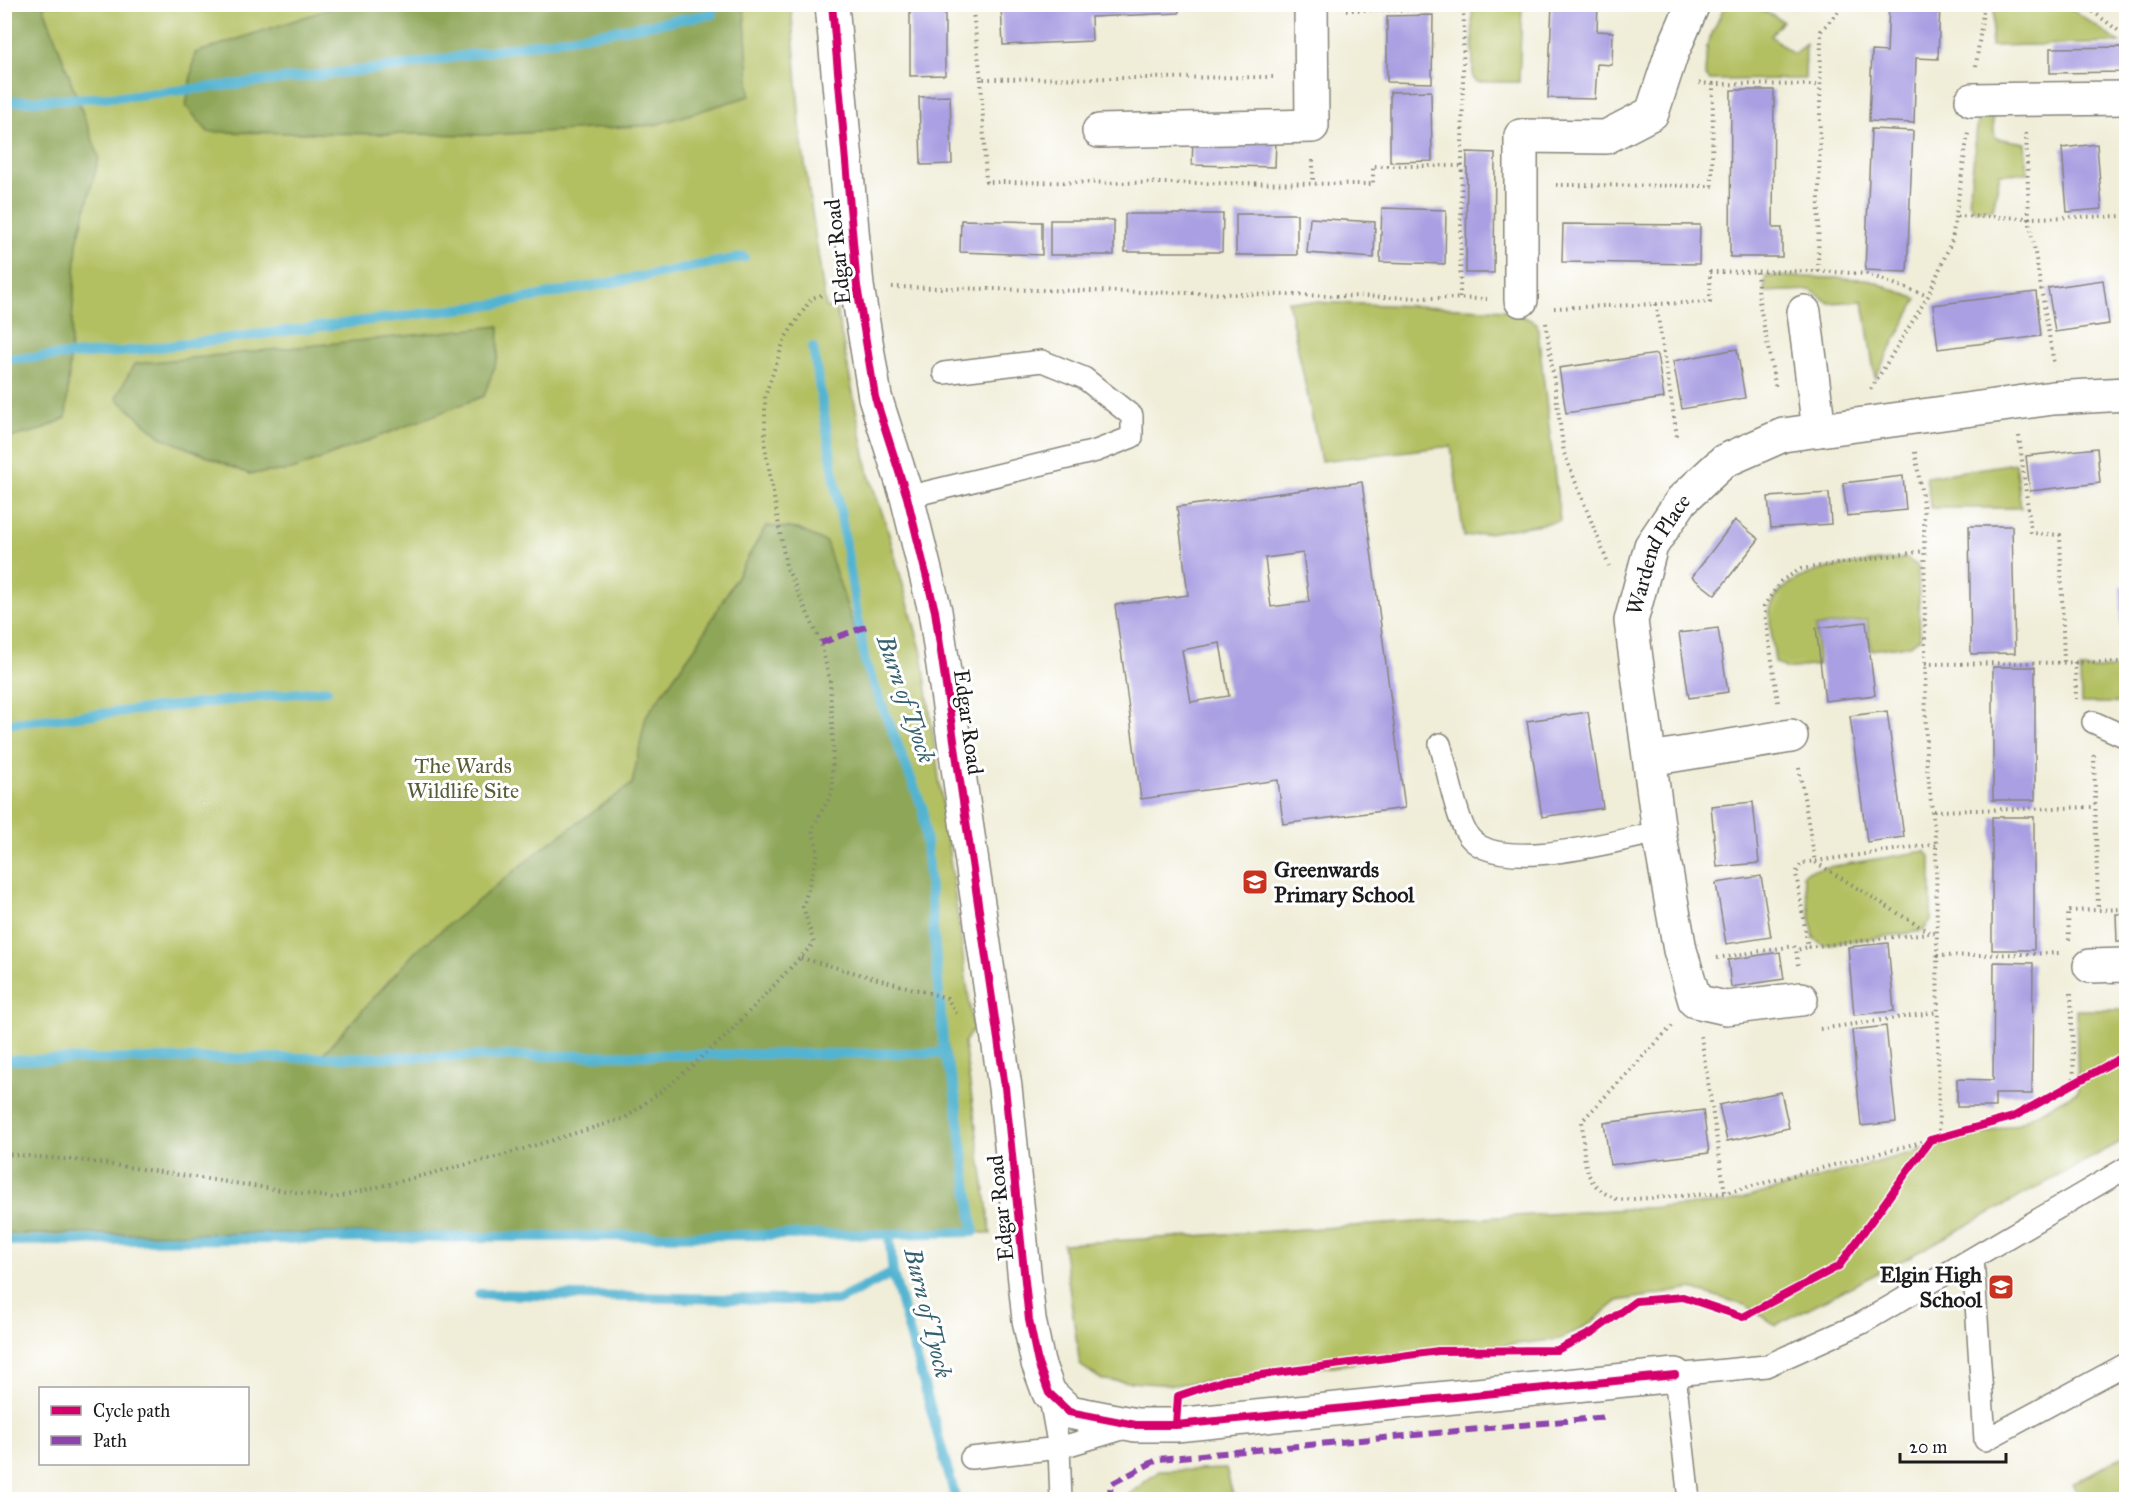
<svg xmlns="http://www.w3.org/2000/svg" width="2131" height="1504" font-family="'IM FELL Great Primer',serif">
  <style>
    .green { fill: #b3c062; stroke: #686e3f; stroke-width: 1.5 }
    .forest { fill: #8ea658; stroke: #55613a; stroke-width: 1.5 }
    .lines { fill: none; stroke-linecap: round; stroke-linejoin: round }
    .stream { stroke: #52b4d1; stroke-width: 10 }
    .building { fill: #a99fe2; fill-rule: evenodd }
    .lane-casing { stroke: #86847a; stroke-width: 24 }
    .street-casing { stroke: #86847a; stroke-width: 36 }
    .path { stroke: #86847a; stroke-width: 4; stroke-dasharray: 1.5 4.5; stroke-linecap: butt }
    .lane { stroke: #fff; stroke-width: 21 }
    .street { stroke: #fff; stroke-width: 33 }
    .quiet { stroke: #8e44ad; stroke-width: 6; stroke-dasharray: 12 6; stroke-linecap: butt }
    .cycleway-casing { stroke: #fff; stroke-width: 11 }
    .cycleway { stroke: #d6006c; stroke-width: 8 }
    .labels { text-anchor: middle; stroke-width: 6; stroke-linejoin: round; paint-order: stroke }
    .street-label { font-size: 22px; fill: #1c1c1c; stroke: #fff }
    .park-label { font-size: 22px; fill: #585e38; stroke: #fff }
    .poi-label { font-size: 22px; font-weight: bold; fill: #1c1c1c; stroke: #fff; text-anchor: start }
    .water-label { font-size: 24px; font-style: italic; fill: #34606d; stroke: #fff }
  </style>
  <rect width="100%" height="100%" fill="#fff"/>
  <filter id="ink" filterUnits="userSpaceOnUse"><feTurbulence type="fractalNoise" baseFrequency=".0167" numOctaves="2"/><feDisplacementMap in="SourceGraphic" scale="12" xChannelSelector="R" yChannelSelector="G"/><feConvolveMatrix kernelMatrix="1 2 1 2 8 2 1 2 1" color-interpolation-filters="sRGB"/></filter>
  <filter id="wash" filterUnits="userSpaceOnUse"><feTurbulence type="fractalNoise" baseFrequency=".008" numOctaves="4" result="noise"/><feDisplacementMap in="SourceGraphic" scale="24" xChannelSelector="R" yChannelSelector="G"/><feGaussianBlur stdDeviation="1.35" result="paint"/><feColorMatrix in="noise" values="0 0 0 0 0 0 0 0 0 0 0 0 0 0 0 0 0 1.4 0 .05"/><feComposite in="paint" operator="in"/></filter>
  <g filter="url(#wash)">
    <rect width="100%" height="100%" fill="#f0edd8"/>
    <!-- green -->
    <path class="green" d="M1995,4L2066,5L2120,43L1991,46Z
      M4,5H791L801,136L826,308L836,307L869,475L886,524L922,653L973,1029L964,1043L991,1234L974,1232L5,1241Z
      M1472,5H1522L1519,82H1477L1473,78Z
      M1725,5H1753L1783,21L1771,36L1793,54L1806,44L1805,79L1710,80L1705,75L1707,45Z
      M1979,109L1992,112L1995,138L2025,143L2027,173L2000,174L1993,209L1973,210L1969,201Z
      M1766,276L1867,279L1917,299L1875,378L1863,301L1829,303L1811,290L1764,292Z
      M1288,301L1509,310L1537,323L1560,521L1464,537L1451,446L1321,461Z
      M2015,463L2021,508H1931L1926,477Z
      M1906,558L1918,566L1920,638L1910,645L1871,650L1867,620L1816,627L1818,665L1787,669L1775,662C1774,649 1767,616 1771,606C1788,563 1866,564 1906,558Z
      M2080,669H2126V703H2081Z
      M1925,851L1931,857V921L1923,931L1823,945L1814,938L1803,875L1810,870Z
      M2076,1010H2126V1139L1907,1258L1776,1325L1745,1305L1692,1289L1618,1301L1588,1325L1560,1339L1173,1385L1102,1380L1080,1365L1063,1244L1726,1203L2017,1124L2078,1091Z
      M2126,1454V1499H2081L2072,1484Z
      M1226,1469L1234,1499H1123L1159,1471Z"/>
    <!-- forest -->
    <path class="forest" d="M5,4L43,5L99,157L77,243L66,418L41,430L5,439Z
      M341,5H744L750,96L655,125L489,135L208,132L186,106L195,53Z
      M499,326L498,357L484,396L292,470L249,474L161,437L116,398L134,364Z
      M766,526L798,529L826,542L865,662L923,809L935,956L974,1232L5,1234V1060L320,1057L416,951L545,846L632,784L646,716L697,645Z"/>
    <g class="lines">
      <!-- stream -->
      <path class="stream" d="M4,102L129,96L402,66L713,14
        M813,347L865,662L923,809L939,993
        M4,359L121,352L498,304L744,257
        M4,724L327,690
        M940,1002L944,1053L954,1086L974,1232L889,1234L893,1273L956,1500
        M4,1060L944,1053
        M4,1241L889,1234
        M479,1294L837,1301L893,1273"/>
    </g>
    <g id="blocks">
      <!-- building -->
      <path class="building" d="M1045,4H1178L1179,13L1091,17L1092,41L1003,45L1001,7Z
        M1552,4H1598L1597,31L1613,32L1612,65L1597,64L1595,99L1548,98Z
        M1889,4H1940L1938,59L1916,58L1914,123L1869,121L1872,51L1887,52Z
        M910,5H945V75L910,76Z
        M1433,15L1432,83L1387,82V16Z
        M2126,47V72L2050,73V48Z
        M1731,90H1774L1773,228H1782V257H1730Z
        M1431,91L1432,161L1390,162V92Z
        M950,96L952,164L921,165L919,97Z
        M1871,129L1913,131L1907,272L1865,270Z
        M1193,139L1276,142L1275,167L1192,165Z
        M2097,144L2102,209L2067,212L2062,148Z
        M1467,152L1495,153L1494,273H1466Z
        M1382,208L1446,210L1445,264L1380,262Z
        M1125,214H1223L1222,252H1125Z
        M1236,214H1297V255H1236Z
        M1310,218L1375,222L1374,258L1307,253Z
        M961,220L1042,222V255L960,252Z
        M1050,220H1114V255H1050Z
        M1563,224L1700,225L1699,264L1562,262Z
        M2103,280L2109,324L2055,332L2048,288Z
        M2036,292L2041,336L1938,349L1933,305Z
        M1737,349L1745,398L1682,409L1673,361Z
        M1657,354L1664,398L1566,413L1559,368Z
        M2097,448L2100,483L2030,491L2026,456Z
        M1903,476L1906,510L1847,516L1843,483Z
        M1362,482L1405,808L1283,824L1278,780L1141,799L1115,605L1188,595L1177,507ZM1303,553L1309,602L1271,607L1265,558ZM1220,643L1229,696L1191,702L1182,650Z
        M2121,490H2126V572H2123Z
        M1829,493L1831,524L1771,528L1768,497Z
        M1735,520L1759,539L1715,595L1692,577Z
        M1969,526H2012L2015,653L1971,654Z
        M2120,586H2126V654H2123Z
        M1866,622L1875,695L1825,701L1816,628Z
        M1718,628L1728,692L1689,698L1679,633Z
        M1993,667H2035V800H1993Z
        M1887,711L1904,837L1867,842L1850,716Z
        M1588,712L1603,808L1542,817L1527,721Z
        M1753,802L1759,863L1717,867L1711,806Z
        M1992,817H2034V950H1992Z
        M1761,876L1771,937L1726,944L1716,883Z
        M2116,914H2126V942H2117Z
        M1888,943L1894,1011L1854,1015L1848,947Z
        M1780,952L1784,979L1731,987L1728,960Z
        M1994,962L2033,963L2032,1094H1995V1107H1957V1079L1993,1080Z
        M1886,1026L1896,1122L1861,1126L1852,1030Z
        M1781,1092L1789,1128L1727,1141L1719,1105Z
        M1703,1110L1709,1153L1610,1165L1604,1123Z"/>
    </g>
  </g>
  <g filter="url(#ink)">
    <use href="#blocks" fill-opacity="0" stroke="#86847a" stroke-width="1.5"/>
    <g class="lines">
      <!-- lane casing -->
      <g class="lane-casing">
        <path id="lane" d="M907,497L1096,451L1132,437V416L1084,378L1042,361L944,373
          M2093,722L2126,737
          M1440,744C1447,767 1455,813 1466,832C1489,878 1619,840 1659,832
          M1973,1258L1985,1440L2126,1364
          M1049,1393L1059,1448L1061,1500
          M971,1458L1059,1448L1129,1427
          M1689,1500L1675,1375L1766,1366L1862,1323L2126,1168"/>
      </g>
      <!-- street casing -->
      <g class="street-casing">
        <g id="street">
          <path d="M832,4L857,286L875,397L907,497L935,611L1005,1087L1029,1320L1038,1363L1049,1393L1069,1412L1136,1425H1176L1675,1375"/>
          <path d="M1972,100L2126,98"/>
          <path d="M1099,131L1312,126L1311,4"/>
          <path d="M1521,300V136L1606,137L1652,113L1671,55L1693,4"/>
          <path d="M1804,312L1819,430"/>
          <path d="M1650,759L1791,736"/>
          <path d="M2090,966L2126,965"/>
          <path id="s1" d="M1801,999L1726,1008L1695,1001L1680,950L1659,832L1631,621L1651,546L1682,500L1724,461L1783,435L2053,398L2126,394"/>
        </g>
      </g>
      <!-- path -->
      <path class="path" d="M972,4L981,79L1277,77
        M2083,4L2120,32L2126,33
        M1346,10H1464V4
        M1976,66L1984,4
        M981,79L986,182L1373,184V166H1460
        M1699,83L1713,84
        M2026,133L2029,218L2126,216
        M1313,160V184
        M1556,185L1712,186L1713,84L1820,85
        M1957,216L2029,218L2054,364
        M1818,271L1821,31L1845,4
        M1757,272L1759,301L1776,389
        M892,287L1487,299
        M1460,298L1464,10
        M1656,304L1677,436
        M1554,308L1710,302V272L1818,271L1867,274L1928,296
        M1546,323L1564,453L1609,566
        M1871,389L1928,296L1952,240L1968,133
        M2019,436L2031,533L2060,535L2064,662
        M1915,452L1924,510L1926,759L1936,844L1939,1137
        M2075,662L2076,699
        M1925,664L2126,662
        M1778,702L1764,606L1781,581L1801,569L1924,551
        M2094,755L2098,910
        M1799,768L1815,862L1930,933
        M1934,811L2095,807
        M1936,844L1802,863L1796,873L1808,947L1937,932
        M2069,940L2068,911L2126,909
        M1937,956L2060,953
        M801,958L947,998L958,1016
        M1717,958L1794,946L1796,950
        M1798,965L1796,950L1808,947
        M2071,993L2074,1082
        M1672,1026L1582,1121C1585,1158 1579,1185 1619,1200L1725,1193L1930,1140
        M1820,1029L1938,1012
        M1701,1036L1725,1193
        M4,1154L87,1161L334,1198L500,1156L625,1118L672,1083L725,1037L814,943L803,907L818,852L812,829L832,793L833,742L830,681L821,643L786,566L765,446V396L785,338L812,298L822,295"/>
      <!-- lane -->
      <use href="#lane" class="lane"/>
      <!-- street -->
      <use href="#street" class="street"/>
      <!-- quiet -->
      <path class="quiet" d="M821,643L870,625
        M1109,1500L1111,1484L1159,1459L1607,1417"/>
      <!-- cycleway casing -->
      <g class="cycleway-casing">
        <path id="cycleway" d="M832,4L857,286L875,397L907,497L935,611L1005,1087L1029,1320L1038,1363L1049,1393L1069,1412L1136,1425H1176L1675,1375
          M1176,1425L1178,1396L1225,1380L1438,1351L1557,1350L1593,1332L1636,1301L1683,1297L1743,1317L1839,1266L1930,1140L2013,1117L2126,1055"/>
      </g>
      <!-- cycleway -->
      <use href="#cycleway" class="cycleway"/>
    </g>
  </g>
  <!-- icons -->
  <defs>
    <g id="school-square" transform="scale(1.35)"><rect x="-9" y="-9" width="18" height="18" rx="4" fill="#c8321e" stroke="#fff"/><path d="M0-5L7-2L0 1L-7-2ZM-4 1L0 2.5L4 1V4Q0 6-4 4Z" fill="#fff"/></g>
  </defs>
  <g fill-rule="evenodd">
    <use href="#school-square" x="1255" y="882"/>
    <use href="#school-square" x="2001" y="1287"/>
  </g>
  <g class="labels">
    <!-- street labels -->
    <g class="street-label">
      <text transform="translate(837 252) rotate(-96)" y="8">Edgar Road</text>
      <text dy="8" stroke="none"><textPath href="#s1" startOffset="566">Wardend Place</textPath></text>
      <text transform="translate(969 722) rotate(82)" y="8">Edgar Road</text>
      <text transform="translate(1000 1208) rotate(-96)" y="8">Edgar Road</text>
    </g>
    <!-- park labels -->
    <g class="park-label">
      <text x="463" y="773">The Wards<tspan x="463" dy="25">Wildlife Site</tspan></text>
    </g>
    <!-- poi labels -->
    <g class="poi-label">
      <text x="1274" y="877">Greenwards<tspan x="1274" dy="25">Primary School</tspan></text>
      <text x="1982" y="1282" text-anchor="end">Elgin High<tspan x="1982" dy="25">School</tspan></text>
    </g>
    <!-- water labels -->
    <g class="water-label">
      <text transform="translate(906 699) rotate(71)" y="8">Burn of Tyock</text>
      <text transform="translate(928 1313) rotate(76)" y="8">Burn of Tyock</text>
    </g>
  </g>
  <!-- margin -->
  <rect width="2131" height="1504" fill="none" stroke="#fff" stroke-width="24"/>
  <!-- legend -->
  <rect x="39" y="1387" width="210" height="78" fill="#ffffff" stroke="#a4a4a4" stroke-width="1.5"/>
  <rect x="51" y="1406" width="30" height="9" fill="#d6006c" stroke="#a4a4a4" stroke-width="1.5"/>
  <text x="93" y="1417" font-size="18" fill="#1c1c1c">Cycle path</text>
  <rect x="51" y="1436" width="30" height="9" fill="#8e44ad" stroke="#a4a4a4" stroke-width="1.5"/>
  <text x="93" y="1447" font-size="18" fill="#1c1c1c">Path</text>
  <!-- scale -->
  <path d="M1900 1453v9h106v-9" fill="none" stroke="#1c1c1c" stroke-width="3"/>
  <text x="1909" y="1453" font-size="18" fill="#1c1c1c" stroke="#ffffff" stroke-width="4.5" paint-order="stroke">20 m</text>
</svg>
